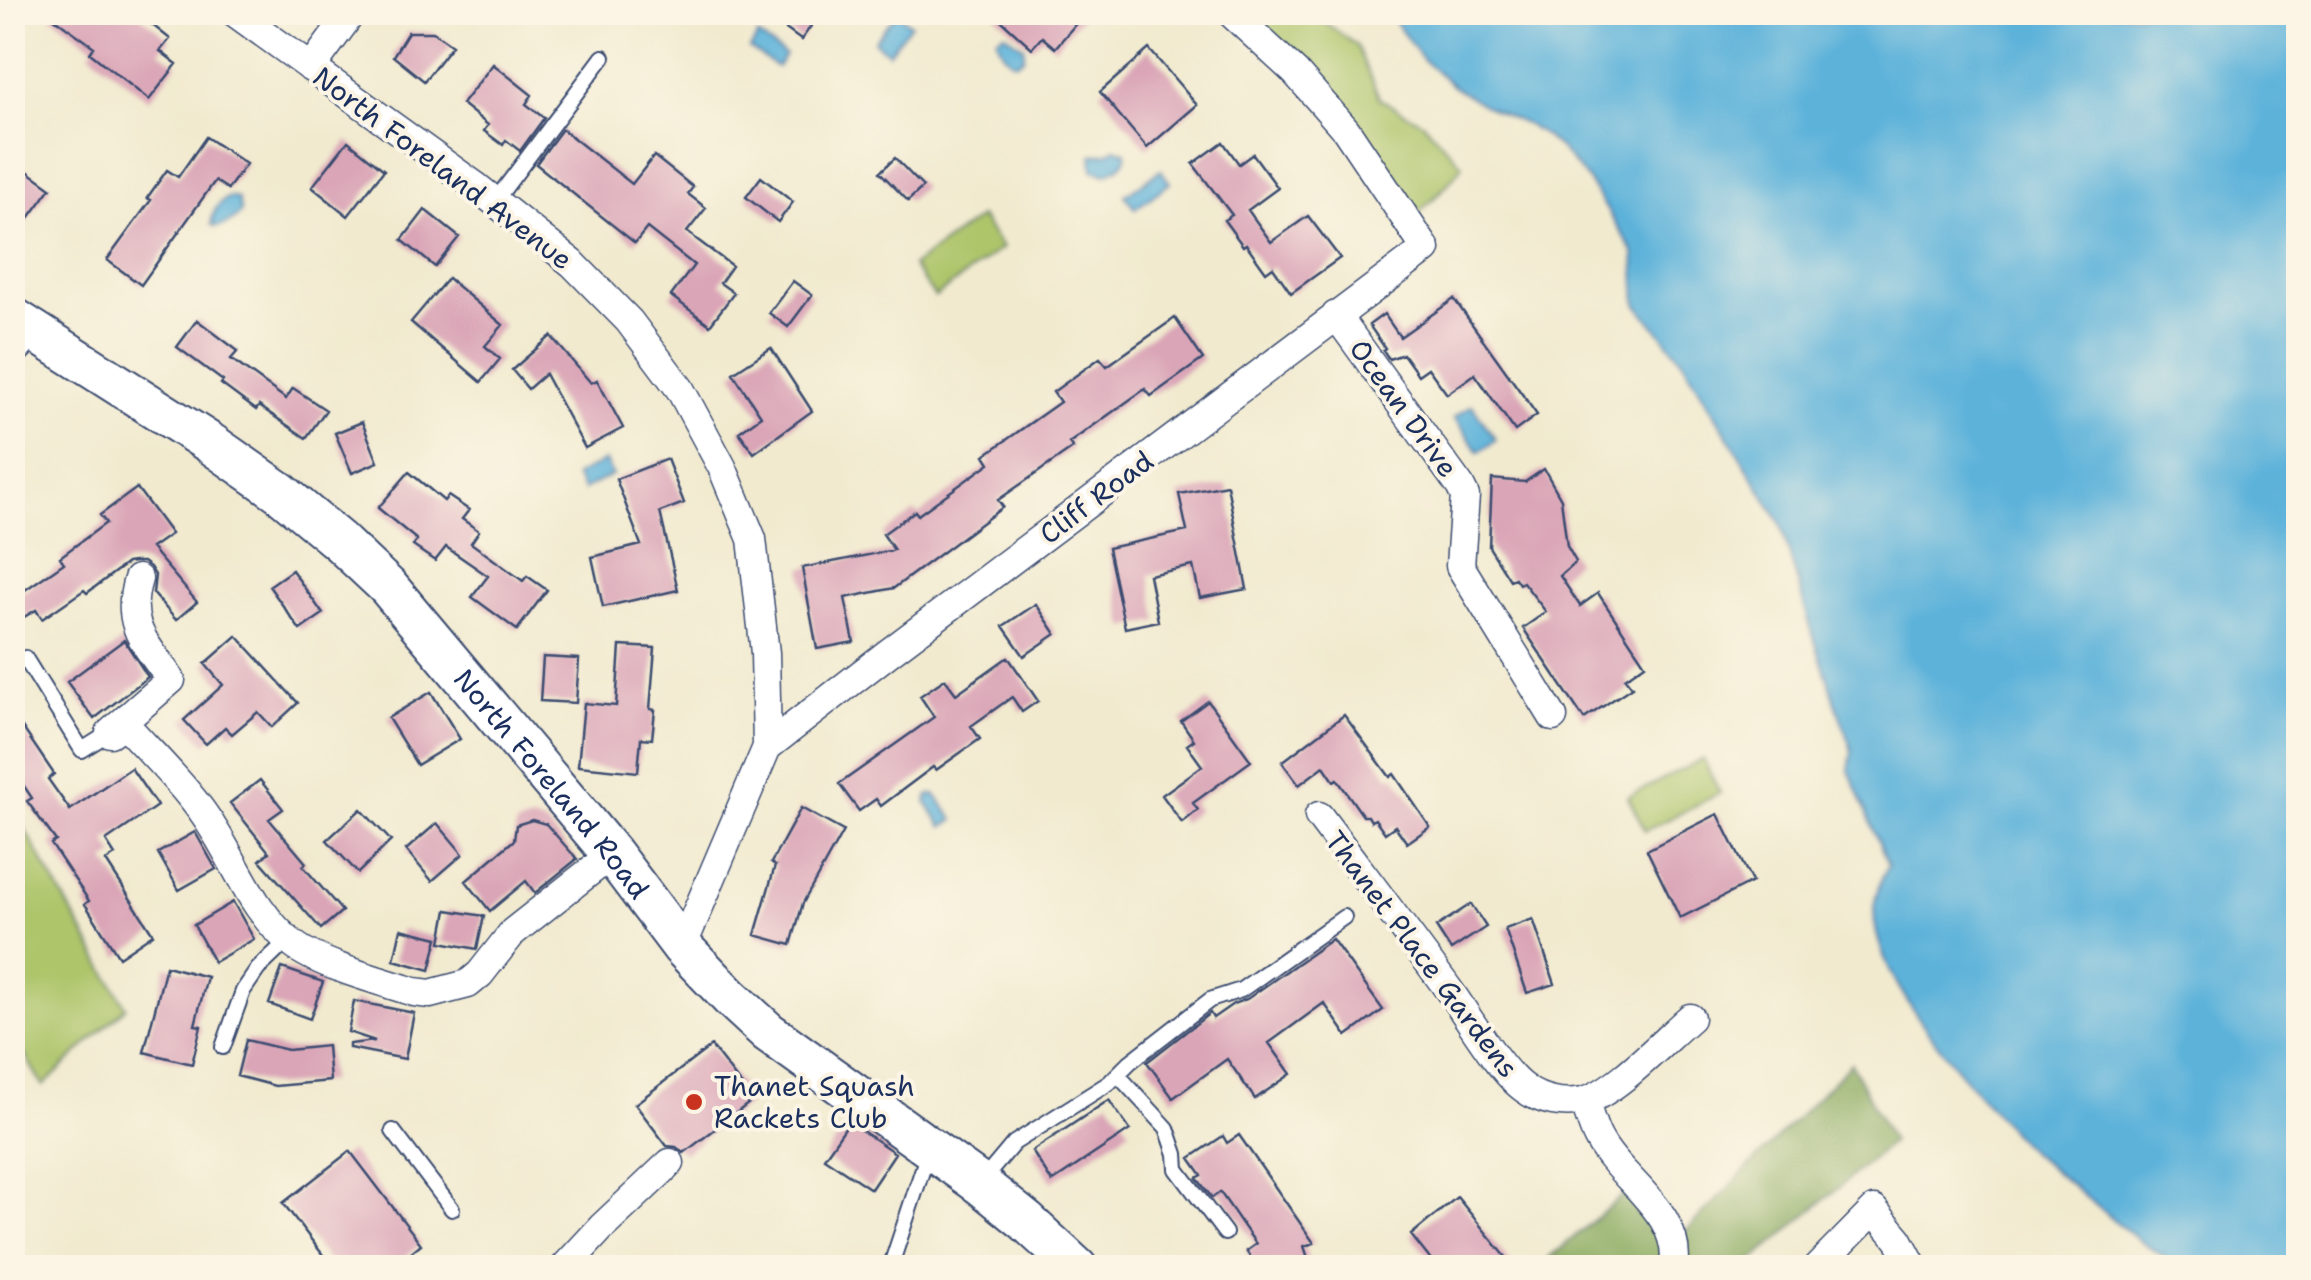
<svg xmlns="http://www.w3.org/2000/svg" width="2311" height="1280" font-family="'Shantell Sans',sans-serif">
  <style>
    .green { fill: #aec56a; stroke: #647a64; stroke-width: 2.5 }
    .forest { fill: #8aaa5e; stroke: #526c5e; stroke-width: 2.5 }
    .water { fill: #5db2da; stroke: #3c709c; stroke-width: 2.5 }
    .building { fill: #daa5b7 }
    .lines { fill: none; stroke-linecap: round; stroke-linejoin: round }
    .service-casing { stroke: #3b4b6f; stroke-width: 18 }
    .minor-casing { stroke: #3b4b6f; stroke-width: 31 }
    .secondary-casing { stroke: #3b4b6f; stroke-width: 44 }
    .service { stroke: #fff; stroke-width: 14 }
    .minor { stroke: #fff; stroke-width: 28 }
    .secondary { stroke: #fff; stroke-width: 40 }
    .poi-dot { fill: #c8321e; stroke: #fcf5e5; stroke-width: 4 }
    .labels { text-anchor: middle; stroke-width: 8; stroke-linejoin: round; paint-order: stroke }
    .street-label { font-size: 28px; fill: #1b2f5e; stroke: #fcf5e5 }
    .poi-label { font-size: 28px; fill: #1b2f5e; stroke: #fcf5e5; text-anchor: start }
  </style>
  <rect width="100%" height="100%" fill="#fcf5e5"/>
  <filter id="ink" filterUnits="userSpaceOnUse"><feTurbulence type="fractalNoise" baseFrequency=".01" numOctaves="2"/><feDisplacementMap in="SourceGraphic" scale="20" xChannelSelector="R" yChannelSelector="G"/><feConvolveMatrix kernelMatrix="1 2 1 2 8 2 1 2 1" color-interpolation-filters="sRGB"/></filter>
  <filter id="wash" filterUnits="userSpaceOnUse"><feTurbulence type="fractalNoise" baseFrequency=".0048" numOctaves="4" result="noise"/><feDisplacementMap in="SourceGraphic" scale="40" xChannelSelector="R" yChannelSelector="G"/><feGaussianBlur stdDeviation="2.25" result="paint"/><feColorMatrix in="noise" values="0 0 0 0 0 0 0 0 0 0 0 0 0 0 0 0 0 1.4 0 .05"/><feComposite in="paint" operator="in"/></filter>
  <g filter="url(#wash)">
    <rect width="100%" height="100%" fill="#f1eacf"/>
    <!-- green -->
    <path class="green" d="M1242,13H1315L1320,19L1356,45L1380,99L1422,122L1463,165L1447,185L1419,213L1404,202Z
      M980,217L1002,248L935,297L912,266Z
      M1703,759L1720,793L1645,831L1628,797Z
      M13,809L126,1007L43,1086L13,1035Z"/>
    <!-- forest -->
    <path class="forest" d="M1851,1063L1892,1142L1745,1267L1538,1268L1635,1185L1667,1236L1686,1231Z"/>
    <!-- water -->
    <path class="water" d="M897,13L911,24L888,53L874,41Z
      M1383,13H2298V1267H2178L2136,1238L2027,1149C1978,1091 1873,987 1874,909C1875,893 1882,879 1888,865L1849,770L1852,751L1814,638L1780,522L1683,361L1637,304L1634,253L1588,180L1560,149L1546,137L1527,125L1485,106L1454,87L1423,60L1393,20Z
      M1005,33L1024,47V57L1017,62C1007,61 999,48 997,38Z
      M758,36L785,55L777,67L750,49Z
      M1115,148L1126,152C1128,164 1116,169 1107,174L1093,170L1092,155L1108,153Z
      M1161,170L1170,183L1135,209L1125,195Z
      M230,197L238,199L241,213C235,220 220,230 212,225C211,213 219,201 230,197Z
      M1472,405L1496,440L1479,452L1454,417Z
      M605,461L612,475L583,490L575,476Z
      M929,795H936L954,820L943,827L926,802Z"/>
    <g id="blocks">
      <!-- building -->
      <path class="building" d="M46,12H136L170,39L160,51L177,64L149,100L90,53L94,47Z
        M762,12H821L801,40Z
        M992,12H1086L1055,48L1042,37L1032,48Z
        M408,32H433L452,45L424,81L393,56Z
        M1149,49L1197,105L1147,148L1100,92Z
        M493,64L532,95L526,104L544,118L520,151L506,140L503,145L484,131L488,125L462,104Z
        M562,129L632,184L654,156L693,187L688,194L706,208L687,232L732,266L720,283L734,293L710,325L671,296L694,265L647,228L635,243L536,164Z
        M206,137L246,164L228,189L215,181L141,285L107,260L151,200L147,198L167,170L178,177Z
        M348,141L384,170L348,216L312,187Z
        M1223,142L1239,164L1253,154L1278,188L1248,210L1271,242L1308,216L1340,258L1291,293L1273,267L1266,272L1246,244L1243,246L1224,220L1232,215L1193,164Z
        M895,158L923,187L908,201L880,172Z
        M12,160L51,188L12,241Z
        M761,177L793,202L778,222L746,197Z
        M425,210L459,237L435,267L402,240Z
        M448,278L503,325L485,346L500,359L481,382L411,322Z
        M793,281L812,295L788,327L769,313Z
        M1454,299L1537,415L1515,431L1475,374L1447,394L1428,368L1418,375L1403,354L1389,359L1383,350L1385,348L1369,325L1384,314L1400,337Z
        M1175,318L1203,359L1151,396L1145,389L1069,443L1073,448L998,500L1003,507L894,588L845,598L854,642L817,649L802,568L894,550L883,534L915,511L918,515L990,463L985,455L1060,402L1053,392L1100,358L1107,366Z
        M197,320L238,351L231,359L286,399L293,388L326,410L306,438L259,406L256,410L221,384L223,381L177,347Z
        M551,336L591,383L597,380L623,428L585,448L545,374L528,389L512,370Z
        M771,348L812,411L754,453L739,432L761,416L733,373Z
        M362,422L378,462L352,473L335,433Z
        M667,459L684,503L660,512L678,590L603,607L592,557L641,545L616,479Z
        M1544,469L1561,499L1567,546L1576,562L1560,576L1580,606L1598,593L1645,664L1625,678L1632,687L1584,719L1523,628L1546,612L1523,582L1519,584L1515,578L1510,580L1489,547L1492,479L1525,482Z
        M409,472L444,501L448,496L469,510L462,519L479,531L471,543L523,581L527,576L547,590L517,630L472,597L488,576L446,547L435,561L413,546L417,540L378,508Z
        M1227,485L1247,589L1200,598L1193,566L1149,575L1158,621L1125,628L1108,548L1187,531L1179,494Z
        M137,488L171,534L151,548L197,602L176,620L153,593L155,575L150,567L143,562H134L127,563L87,593L84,590L42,619L36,610L12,624V599L64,563L60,557L106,523L100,515Z
        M292,570L323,614L300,630L269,586Z
        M1036,604L1056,634L1024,656L1003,626Z
        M237,636L298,703L272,727L258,712L232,734L225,727L206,744L184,720L223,685L205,664Z
        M124,640L148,677L94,719L67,682Z
        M620,646L655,648L650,709L655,710L652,739L641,738L638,772L578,766L584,703L616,706Z
        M543,657L579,659L576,703L540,701Z
        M1008,657L1038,701L1022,712L1012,697L971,726L980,739L936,770L933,767L881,806L876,799L859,811L839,784L934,717L920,696L945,679L956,694Z
        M431,692L460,739L417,765L388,718Z
        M1208,701L1251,761L1193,803L1198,810L1182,823L1162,795L1202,766L1187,745L1194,740L1181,721Z
        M12,712L54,774L48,779L70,810L131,768L157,806L106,841L115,855L106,861L153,934L119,957L85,904L89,901L51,844L56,841L27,801L32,798L12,768Z
        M1344,715L1390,777L1394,774L1430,827L1407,843L1395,826L1385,833L1375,819L1371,821L1368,816H1363L1337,779L1334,781L1324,766L1299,785L1282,762Z
        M260,780L283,809L269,819L306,863L303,866L342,911L321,929L260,860L269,852L230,803Z
        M801,808L843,831L803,903L791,945L755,935L775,866L771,863Z
        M361,809L391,841L358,873L327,840Z
        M1718,814L1752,882L1680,918L1647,850Z
        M532,820L546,824L577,859L535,893L526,881L490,911L466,881L514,840L516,825Z
        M437,823L463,854L432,881L406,850Z
        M195,832L216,869L179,890L158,853Z
        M233,902L254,939L214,962L194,925Z
        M1471,904L1486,927L1451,950L1436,927Z
        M447,910L484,916L477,949L441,942Z
        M1533,919L1555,984L1527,993L1505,929Z
        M401,929L438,938L430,970L394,960Z
        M1332,939L1383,1010L1347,1036L1324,1003L1269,1043L1291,1074L1255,1099L1227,1059L1173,1098L1147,1062L1210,1013L1213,1018L1233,1004L1247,999Z
        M166,966L207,977L195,1025L201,1026L192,1064L144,1052Z
        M282,968L323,982L310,1019L269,1004Z
        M354,1001L414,1013L405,1059L349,1048V1044L375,1041L348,1032Z
        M246,1040L288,1050L327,1046L330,1081L275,1086L237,1076Z
        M711,1046L753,1100L684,1153L676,1147L667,1146L635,1104Z
        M1109,1100L1130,1130L1052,1182L1032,1151Z
        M849,1122L895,1153L871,1189L824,1158Z
        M1239,1135L1314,1243L1304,1246L1308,1258L1293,1268H1258L1246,1251L1256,1244L1220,1192L1212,1198L1197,1178L1202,1175L1190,1158L1223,1136L1227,1143Z
        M350,1151L421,1244L392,1268H333L283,1203Z
        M1457,1197L1515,1268H1437L1411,1235Z"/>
    </g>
  </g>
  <g filter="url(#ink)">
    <use href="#blocks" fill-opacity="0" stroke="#3b4b6f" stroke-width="2.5"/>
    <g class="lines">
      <!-- service casing -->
      <g class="service-casing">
        <path id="service" d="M495,201L603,57
          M12,363L39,336
          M12,663L25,658L82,750L109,733
          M223,1047L243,991L258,969L288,940
          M1118,1075L1167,1128L1176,1154L1177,1169L1225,1233
          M393,1131L452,1209
          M983,1180L1014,1143L1109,1083L1130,1062L1210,1000L1241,990L1344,917
          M890,1268L928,1153"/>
      </g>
      <!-- minor casing -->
      <g class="minor-casing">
        <path id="minor" d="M234,12L474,185L572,263L629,321L680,389L722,467L752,539L765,653L767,747L682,947
          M311,68L352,12
          M1336,315L1460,486L1465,496L1460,566L1553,717
          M123,722C154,757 192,792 216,833C240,872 256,916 294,945C320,965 381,981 414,992L430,994L468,984L480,974L513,932L612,854
          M110,733L171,680C146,644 124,625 138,579
          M767,747L887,654L1426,249L1346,130L1295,72L1230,12
          M1319,816C1363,875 1408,933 1451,993C1469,1018 1501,1073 1525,1089C1541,1101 1563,1105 1583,1101C1614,1094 1664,1040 1690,1018
          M1584,1101C1589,1113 1592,1127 1598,1138C1621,1182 1683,1212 1674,1268
          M564,1268L602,1227L670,1163
          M1817,1268L1874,1210L1899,1240L1914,1268"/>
      </g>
      <!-- secondary casing -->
      <g class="secondary-casing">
        <g id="secondary">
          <path id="s1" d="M12,317L210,443L280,492L339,541L388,587L612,854L682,947L730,997L768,1032L980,1184L1026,1221L1077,1268"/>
        </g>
      </g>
      <!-- service -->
      <use href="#service" class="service"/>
      <!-- minor -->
      <use href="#minor" class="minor"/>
      <!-- secondary -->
      <use href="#secondary" class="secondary"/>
    </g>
  </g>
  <!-- markers -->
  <circle class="poi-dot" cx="694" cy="1102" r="10"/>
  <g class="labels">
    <!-- street labels -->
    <g class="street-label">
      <text transform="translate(443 168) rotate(37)" y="10">North Foreland Avenue</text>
      <text transform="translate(1404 408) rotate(54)" y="10">Ocean Drive</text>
      <text transform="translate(1096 497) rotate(-37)" y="10">Cliff Road</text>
      <text dy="10" stroke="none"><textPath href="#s1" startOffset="720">North Foreland Road</textPath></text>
      <text transform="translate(1422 954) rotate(53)" y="10">Thanet Place Gardens</text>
    </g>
    <!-- poi labels -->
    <g class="poi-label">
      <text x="714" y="1096">Thanet Squash<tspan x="714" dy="32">Rackets Club</tspan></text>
    </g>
  </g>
  <!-- margin -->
  <rect width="2311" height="1280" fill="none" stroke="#fcf5e5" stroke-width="50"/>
</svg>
